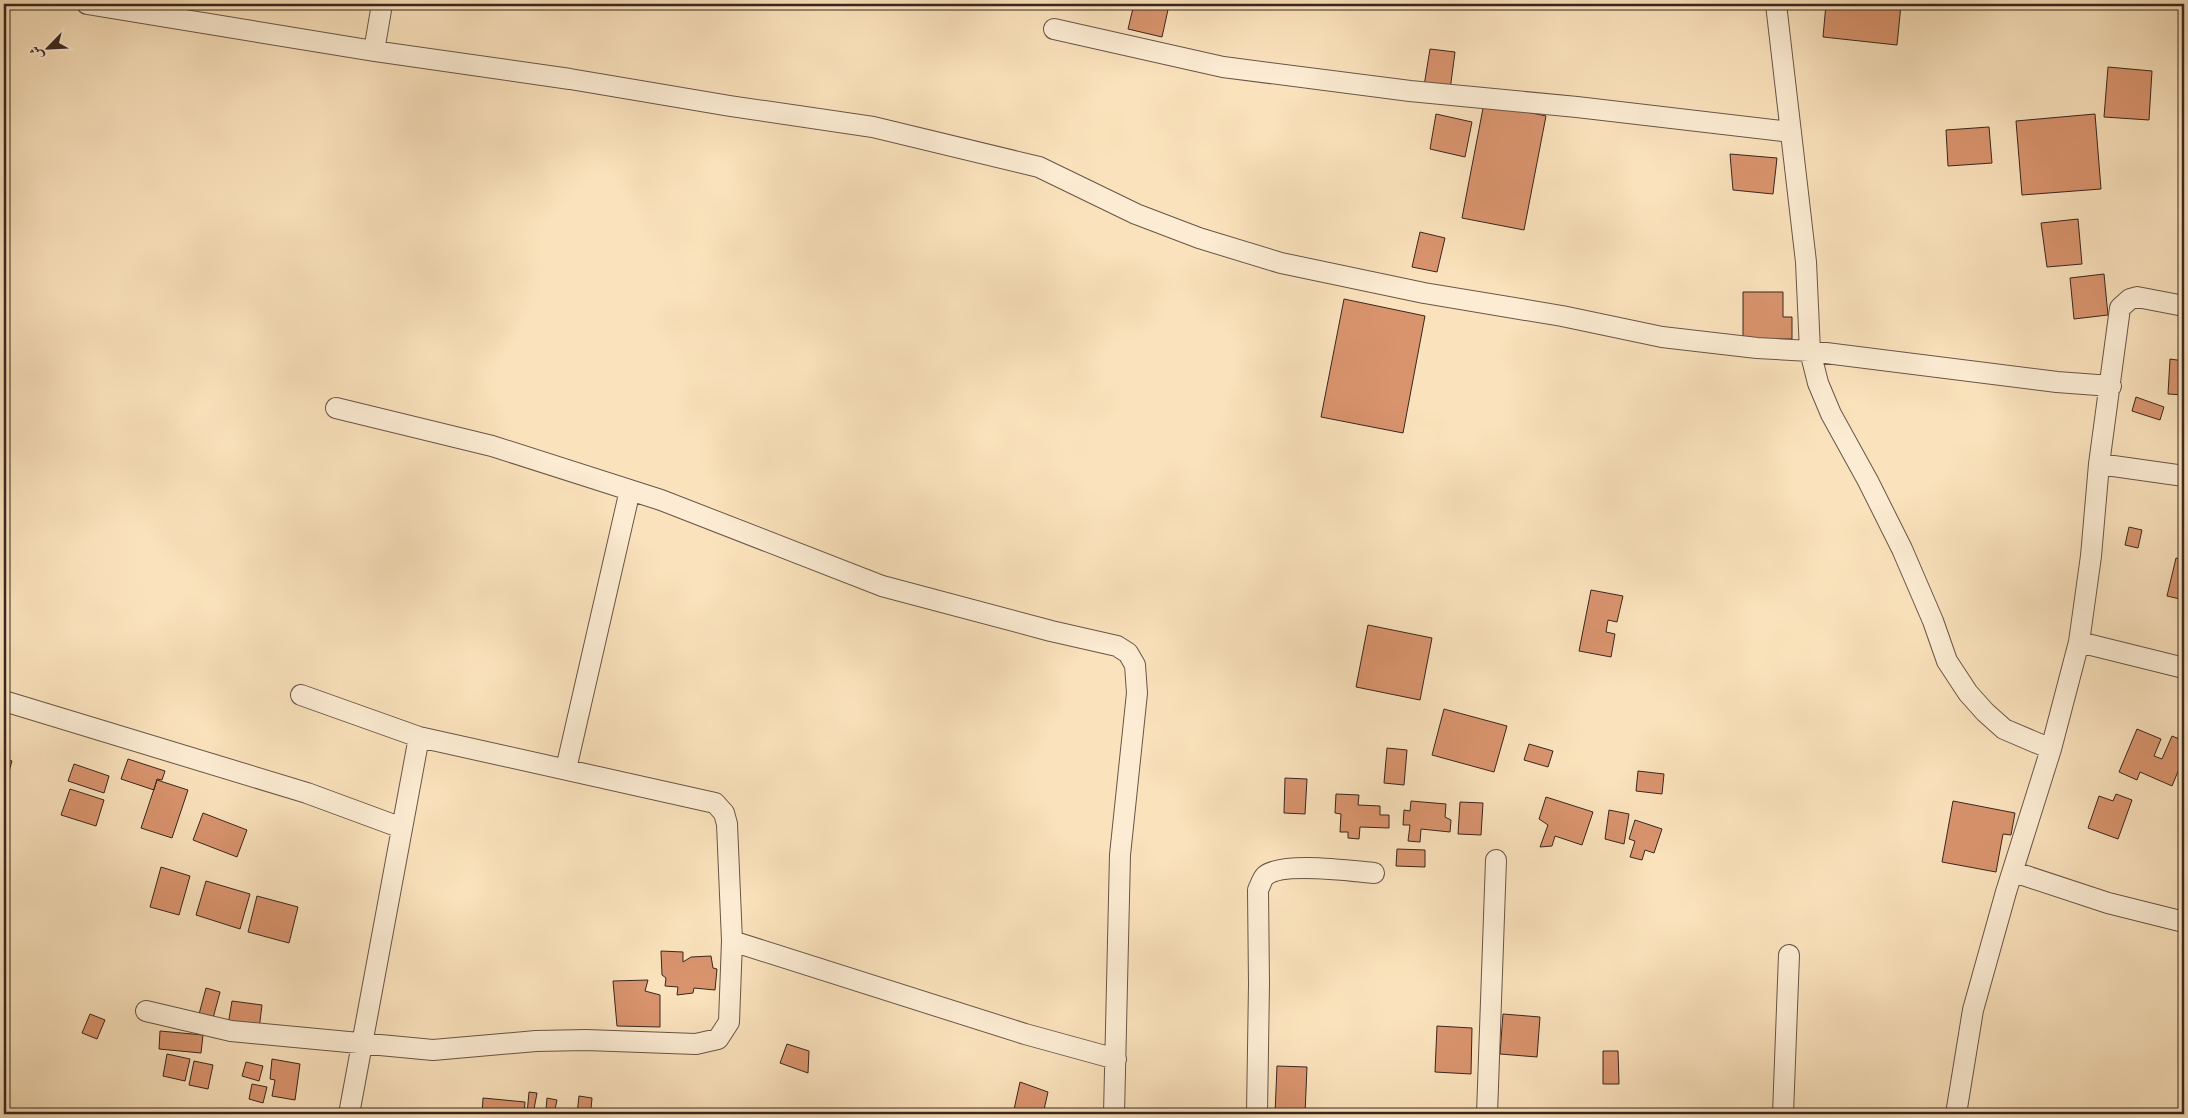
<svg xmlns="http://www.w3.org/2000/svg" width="2188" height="1118" font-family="'IM FELL English',Amiri,serif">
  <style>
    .building { fill: #d9946e; stroke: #39261e }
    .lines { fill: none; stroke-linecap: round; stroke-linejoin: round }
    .minor-casing { stroke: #695546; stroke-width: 22 }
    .minor { stroke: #fcecd3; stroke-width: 20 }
  </style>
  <rect width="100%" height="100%" fill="#fae2bc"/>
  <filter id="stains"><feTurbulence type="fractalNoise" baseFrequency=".004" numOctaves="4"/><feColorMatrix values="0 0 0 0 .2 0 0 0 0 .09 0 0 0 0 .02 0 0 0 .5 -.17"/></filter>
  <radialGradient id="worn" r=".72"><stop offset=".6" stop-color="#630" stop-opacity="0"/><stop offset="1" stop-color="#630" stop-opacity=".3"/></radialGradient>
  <!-- building -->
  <path class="building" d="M1134,4L1169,5L1162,37L1128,29Z
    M1826,4L1901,5L1897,45L1823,37Z
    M1430,49L1455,52L1450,90L1424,86Z
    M2108,67L2152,71L2149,120L2104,117Z
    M1484,103L1546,116L1524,230L1462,218Z
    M1436,114L1472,122L1465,157L1430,149Z
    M2095,114L2101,189L2022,195L2016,121Z
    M1989,127L1992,163L1948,166L1946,130Z
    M1730,154L1777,158L1773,194L1733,190Z
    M2078,219L2082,264L2047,267L2041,223Z
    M1420,232L1445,238L1437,272L1412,267Z
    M2104,274L2108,315L2074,319L2070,278Z
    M1743,292H1783V317H1792V339H1743Z
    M1344,299L1425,316L1403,433L1321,417Z
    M2170,359L2184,361V395L2168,394Z
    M2136,397L2164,407L2160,420L2132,411Z
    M2129,527L2142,530L2138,548L2125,545Z
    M2176,558L2184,560V600L2167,596Z
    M1591,590L1623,596L1617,622L1608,620L1606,632L1615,634L1611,657L1579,651Z
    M1368,625L1432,638L1420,700L1356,687Z
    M1444,709L1507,726L1494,772L1432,755Z
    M2137,729L2161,739L2154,756L2162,759L2172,736L2184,741V757L2172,786L2140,772L2137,780L2119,772Z
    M1529,744L1553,751L1548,767L1524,760Z
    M1387,748L1407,750L1404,785L1384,783Z
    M4,758L12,761L4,789Z
    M128,759L165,771L162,780L157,779L154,790L121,779Z
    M74,764L109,776L104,793L68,781Z
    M1638,771L1664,774L1662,794L1636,791Z
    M1285,778L1307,779L1305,814L1284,813Z
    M157,780L188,790L172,838L141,828Z
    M70,789L104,800L96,826L61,815Z
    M1336,794L1359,795L1358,805L1380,806V815H1389V828L1360,827L1359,839L1348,838V832H1340L1341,814L1335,813Z
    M2116,794L2132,800L2118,839L2088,828L2099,796L2113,801Z
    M1546,797L1593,812L1582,845L1555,836L1552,846L1540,847L1548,825L1539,819Z
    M1411,801L1446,804L1445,817L1451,820L1450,832L1421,829L1420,842L1408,841L1410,825H1403L1404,810L1410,811Z
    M1953,801L2015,813L2011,835L2003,834L1996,872L1942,862Z
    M1460,802L1483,803L1481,835L1458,834Z
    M1609,810L1629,814L1624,844L1605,839Z
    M203,813L247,830L237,857L193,840Z
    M1635,820L1662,829L1654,853L1645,850L1642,860L1630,857L1635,841L1629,839Z
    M1397,849L1425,850V867L1396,866Z
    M161,867L190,876L179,915L150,907Z
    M206,881L250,894L240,929L196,915Z
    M257,896L298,907L289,943L248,932Z
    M661,951L683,952V962L691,957L711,956L713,968L717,969L715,990L694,988L693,993L677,995L678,987L665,986L666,978L662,975Z
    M648,980L645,991L660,995V1027L617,1026L613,981Z
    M206,988L220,992L212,1022L198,1018Z
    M232,1001L262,1005L259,1029L228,1025Z
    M90,1014L105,1020L97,1039L82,1033Z
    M1503,1014L1540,1017L1537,1057L1500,1054Z
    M1437,1026L1472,1028L1471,1074L1435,1072Z
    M160,1031L203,1035L201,1053L159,1049Z
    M787,1044L809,1051L808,1073L780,1063Z
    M1603,1051H1618L1619,1084H1603Z
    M167,1054L190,1059L185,1081L163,1076Z
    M272,1059L300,1064L295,1100L272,1096L275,1080L270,1079Z
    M194,1061L213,1065L208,1089L189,1085Z
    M246,1062L263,1066L259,1081L242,1076Z
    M1277,1066L1307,1067L1305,1114H1275Z
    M1020,1082L1048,1092L1043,1114H1013Z
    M252,1084L267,1087L263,1103L249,1099Z
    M529,1092L537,1093L534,1109L546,1110L547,1098L557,1100L554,1114H527Z
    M579,1096L592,1098L591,1109L607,1111L606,1114H577Z
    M483,1098L525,1102L524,1114H482Z"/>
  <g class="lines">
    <!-- minor casing -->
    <g class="minor-casing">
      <path id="minor" d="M87,4L374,51L570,79L730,106L873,127L1039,167L1136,214L1199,238L1281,263L1424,293L1562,316L1662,337L1757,348L1810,351L2057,382L2111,386
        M1776,4L1806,262L1810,351L1818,383L1831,414L1868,481L1902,549L1933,621L1947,661L1968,693L1985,712L2004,729L2051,749
        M1054,29L1223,67L1410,91L1577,107L1791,132
        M374,51L382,4
        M336,408L492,446L661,500L882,586L1051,631L1117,646L1128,653L1135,665L1137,693L1120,855L1114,1114
        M2099,464L2184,476
        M2079,642L2184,668
        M4,701L307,793L402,828
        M566,769L630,490
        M2014,872L2108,903L2184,922
        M732,941L1025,1034L1116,1059
        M146,1011L231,1031L433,1050L536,1041L586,1040L696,1044L718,1039L729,1022L732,941L727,824L724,813L715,803L419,737L301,695
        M349,1114L419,737
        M1257,1114L1259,984L1258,890C1260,886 1262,879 1265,876C1282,861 1351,871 1374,873
        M1487,1114L1496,860
        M1783,1114L1789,955
        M1956,1114L1973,1010L2006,892L2051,749L2079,642L2091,556L2099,464L2120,308L2130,299L2137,297L2184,306"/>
    </g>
    <!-- minor -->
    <use href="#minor" class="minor"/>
  </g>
  <!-- margin -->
  <rect width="2188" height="1118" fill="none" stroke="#fae2bc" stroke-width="20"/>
  <rect x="5" y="5" width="2178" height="1108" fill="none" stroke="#39261e" stroke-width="2.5"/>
  <rect x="10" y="10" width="2168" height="1098" fill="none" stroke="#39261e"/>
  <!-- north arrow -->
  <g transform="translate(48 48) rotate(246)" stroke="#fcecd3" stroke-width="4" paint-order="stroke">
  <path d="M0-4L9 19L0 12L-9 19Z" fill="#39261e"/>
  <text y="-8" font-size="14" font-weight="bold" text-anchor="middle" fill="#39261e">ش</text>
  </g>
  <rect width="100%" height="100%" filter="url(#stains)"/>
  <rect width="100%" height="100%" fill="url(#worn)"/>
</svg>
